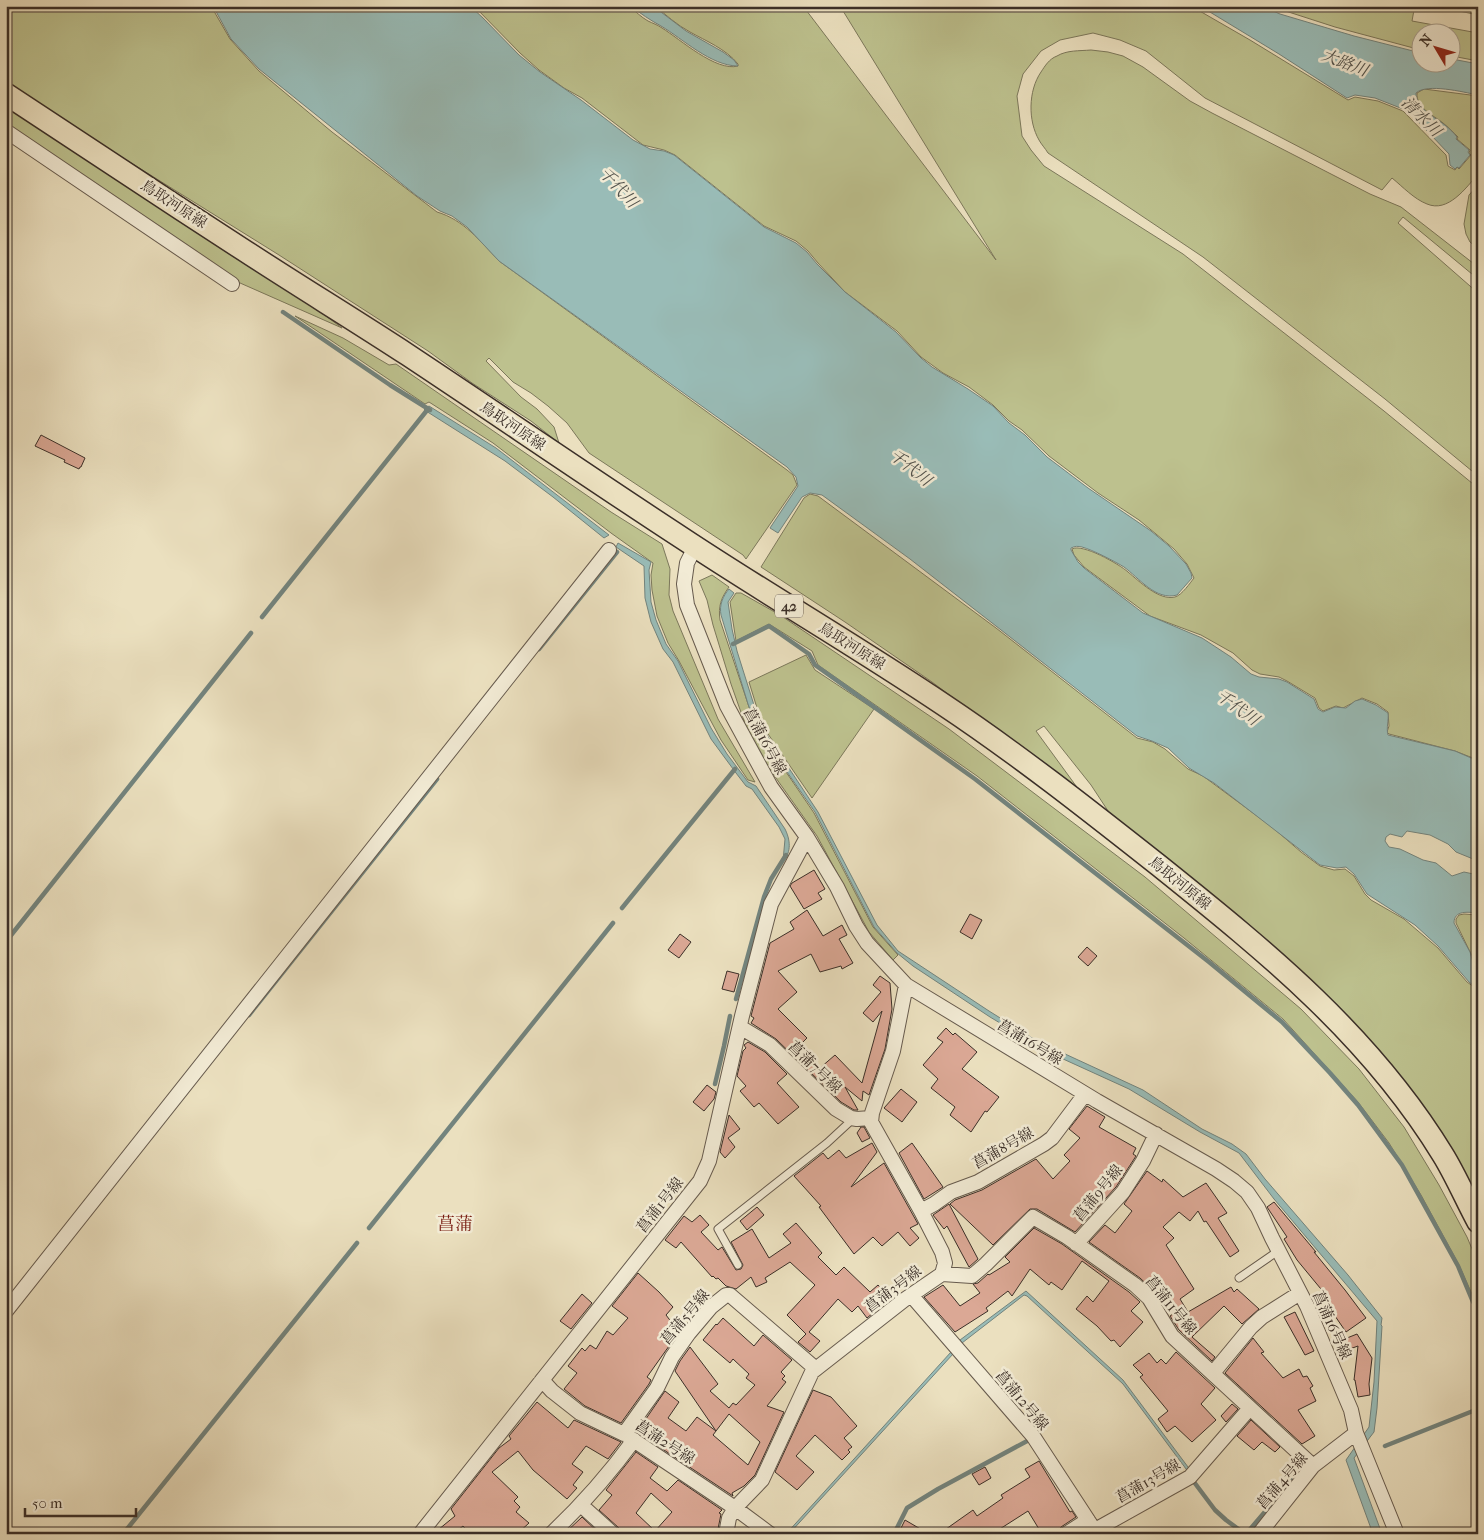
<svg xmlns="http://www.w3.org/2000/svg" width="1484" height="1540" font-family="'IM FELL French Canon','Noto Serif JP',serif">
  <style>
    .green { fill: #bdc18e; stroke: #7c785b }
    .water { fill: #99bcb7; stroke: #73847e }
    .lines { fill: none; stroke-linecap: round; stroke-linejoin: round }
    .stream { stroke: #73847e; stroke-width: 4.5 }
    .building { fill: #dba895; stroke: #3b2f28; fill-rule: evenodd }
    .service-casing { stroke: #675b4e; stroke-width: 9 }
    .minor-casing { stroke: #675b4e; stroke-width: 16 }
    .primary-casing { stroke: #3b2f28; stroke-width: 24 }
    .service { stroke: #f2ebd5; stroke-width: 7 }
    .minor { stroke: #f2ebd5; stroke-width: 14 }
    .primary { stroke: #ebe0bf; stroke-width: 21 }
    .labels { text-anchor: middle; stroke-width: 5; stroke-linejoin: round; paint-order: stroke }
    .shield { fill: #f2ebd5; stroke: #72675c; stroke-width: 1 }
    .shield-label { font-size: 14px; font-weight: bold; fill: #3b2f28 }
    .street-label { font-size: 15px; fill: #3b2f28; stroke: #f2ebd5 }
    .water-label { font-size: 16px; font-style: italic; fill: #52524c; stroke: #f2ebd5 }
    .quarter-label { font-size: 18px; fill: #7a1f14; stroke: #f2ebd5 }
  </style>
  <rect width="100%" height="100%" fill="#ebe0bf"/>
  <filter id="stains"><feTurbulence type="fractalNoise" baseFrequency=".004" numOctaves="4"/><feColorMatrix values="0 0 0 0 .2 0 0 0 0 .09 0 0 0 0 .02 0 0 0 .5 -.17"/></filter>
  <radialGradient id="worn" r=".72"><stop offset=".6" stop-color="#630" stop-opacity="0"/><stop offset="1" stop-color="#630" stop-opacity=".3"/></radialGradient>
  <!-- green -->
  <path class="green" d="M6,6H211L230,39L259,71L332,132L437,212C464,220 480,241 499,261L787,470L793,475L797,485L746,559L743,555L589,453L567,423L548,406L531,393L513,382L489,358L486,361L521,397L537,409L554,427L559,443L531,421L472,383L428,351L279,255L107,148L6,81Z
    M474,6H629C635,11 641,17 648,21C652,23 658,25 662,28C680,39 716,72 738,66V64C726,49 706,41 690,32C677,25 666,15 655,6H803L996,260L840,6H1191L1250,40L1348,100L1355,97L1378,101L1403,111L1446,155L1448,166L1455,170L1457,167L1459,169L1471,155L1469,153L1470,150L1457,139L1458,137C1453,132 1448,127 1443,123C1433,115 1416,108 1417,93L1424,89L1478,96V174C1466,188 1448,213 1427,204C1414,199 1403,187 1392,178L1382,190L1205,98L1146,51L1120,40L1093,33L1060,40L1041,51L1023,74L1017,96L1022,136L1031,150L1044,166L1183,254L1384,411L1478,488V760L1455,751L1389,734L1387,732L1389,726L1388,712L1377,704L1362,698L1343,708L1336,706L1323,711L1319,708L1315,698L1287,681L1279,677L1260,674L1252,670L1233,653L1201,635L1150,616L1084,567L1074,555L1072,549C1082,543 1119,564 1128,572C1139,581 1159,601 1175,597C1182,595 1190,583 1194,578L1187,564L1174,549L1156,534L1139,520L1098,493L1049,456L1022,430L1009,421L993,405L969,387L943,373L921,357L897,331L845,292L818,263L808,251L796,241L764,226L675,155L664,150L643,145L582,98L564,88L539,70L520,53Z
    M1270,6H1401L1414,10L1412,21L1478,33V61L1452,56V32H1422L1421,50L1335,27Z
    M1436,6H1478V15Z
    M1091,50L1108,52L1123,56L1143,67L1190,101L1212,113L1370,194L1401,207L1478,267V279L1403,217L1398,223L1478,293V476L1385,399L1203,257L1048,153C1045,148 1041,144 1039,140C1028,121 1028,91 1041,72C1045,66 1049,59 1057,56C1067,50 1079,51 1091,50Z
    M6,107L326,316L342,328L231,279L6,128Z
    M1478,185V249L1470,242L1466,234L1464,224L1469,195Z
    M295,316L343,338L389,365L396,364L611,512L662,544L670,569L669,595L673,611L718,719L755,782L748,780L721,740L679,661L668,643L657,616L652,590L651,575L653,563L611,533L493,443L429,402L425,404Z
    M810,494L818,496L996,628L1137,738L1153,742L1165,749L1188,769L1203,776L1272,827L1301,852L1320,866L1334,870L1345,869L1354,876L1365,894L1371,900L1404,919L1438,948L1467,982L1474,987L1478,985V1201L1329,998L1245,921L1112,817L1091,785L1044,726L1036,731L1079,790V792L932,682L845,622L761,567L804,498Z
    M712,575L729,587C721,598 718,606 720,620L756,728L814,813L873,927L898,955L893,960L869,932L817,836L771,771L749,735L731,684L713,625L707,600L699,581Z
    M736,593H741L780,615L949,729L1145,877L1301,1009L1359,1069L1404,1127L1439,1185L1467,1237L1478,1263V1319L1475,1301L1459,1265L1421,1195L1389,1143L1358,1102L1283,1019L1184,938L977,776L818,665L812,651L769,624L736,641L730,602Z
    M806,655L815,670L874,709L812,798L766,731L761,721L749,682Z
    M1464,914L1478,915V976L1473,958L1456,923V919L1459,915Z"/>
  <!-- water -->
  <path class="water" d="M213,6H470L483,18L519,55L540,72L581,100L633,140L650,149L664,151L674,155L764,227L796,243L807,252L817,264L845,292L896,332L921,358L932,367L968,389L993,406L1009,423L1025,435L1047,457L1088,488L1151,531L1169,546L1186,564L1191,573L1192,578L1177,595C1156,601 1139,578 1124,567C1114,561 1093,550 1082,547C1078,546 1075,546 1071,548V550L1078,562L1084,568L1143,613L1202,638L1231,657L1251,674L1259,677L1279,679L1287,682L1314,699L1318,709L1323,712L1335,707L1346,708L1355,701L1362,699L1376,705L1388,713C1389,720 1386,728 1388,735L1455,751L1478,761V861L1456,852L1448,844L1430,835L1407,831L1402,837L1390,834L1386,837L1385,841L1389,847L1400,849L1423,860L1436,863L1452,876L1464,872L1478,875V913C1468,912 1454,910 1454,923L1470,952L1478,980L1476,985L1474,986L1469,982L1438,946L1415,925L1367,894L1354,874L1346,867L1337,868L1320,865L1214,783L1189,768L1168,748L1152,741L1137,736L910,559L822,495L810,493L802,497L778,533L770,528L798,486L796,477L787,467L499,261L467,227L452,216L440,211L417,196L259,69L231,39Z
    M631,6H653L686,31L723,52L734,60L738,66C711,66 683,39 661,26C650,20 641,14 631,6Z
    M1200,6H1262L1280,14L1354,36L1421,53L1422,62H1452V59L1478,64V95C1463,92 1427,83 1416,93C1416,109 1435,117 1445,125C1450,129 1454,133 1457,137L1456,139L1469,150L1468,152L1470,155L1459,168L1457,167L1455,169L1450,165L1449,154L1412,115L1403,109L1375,98L1355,95L1347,98L1279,54Z
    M429,406L496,448L609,535L604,538L553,497L505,461L426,411L424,409Z
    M618,543L651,562L649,570L651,602L656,620L666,644L678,661L711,728L727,754L748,782L756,786L785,829C790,839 792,852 783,861L785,839L779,827L752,789L746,786L736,773L711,739L673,662L663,649L651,622L645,598L644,566L616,547Z
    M729,589L734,593L728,602L732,629L737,651L759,721L765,732L818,812L877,925L898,951L989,1011L1037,1041L1143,1090L1202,1129L1232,1144L1246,1154L1265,1179L1348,1275L1382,1318L1381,1325L1382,1326L1377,1408L1374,1432L1354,1458L1382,1534H1373L1346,1460L1369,1427L1374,1382L1377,1321L1274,1199L1239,1153L1200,1132L1129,1089L1050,1053L990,1017L913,966L897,953L874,927L815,812L757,729L748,704L721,615C719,605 723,596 729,589Z
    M1026,1291L1123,1380L1191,1471L1189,1473L1123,1384L1027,1296L1024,1295L962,1343L960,1340Z
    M951,1352L953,1354L789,1534H786Z"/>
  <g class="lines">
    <!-- stream -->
    <path class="stream" d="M283,312L390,385L430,410
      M262,617L428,409
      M733,644L769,626L809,654L815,665L975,779L1209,962L1282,1022L1330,1073L1358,1105L1402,1165L1458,1266L1473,1302
      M539,649L617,552
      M622,908L735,769
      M8,939L251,633
      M736,999L764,897L771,879L786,855
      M249,1015L437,779
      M715,1084L724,1046L730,1016
      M369,1228L613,923
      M1385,1446L1478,1409
      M1194,1482L1215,1510L1226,1520L1245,1534
      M123,1534L357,1243
      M894,1534L907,1508L938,1489L1029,1440
      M1246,1534L1293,1479"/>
  </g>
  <!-- building -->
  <path class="building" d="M41,435L85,458L81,467H80L79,469L64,462L65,460L35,446Z
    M814,870L825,889L818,893L822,899L804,909L790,886L792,883Z
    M807,910L823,936L842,925L847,935L839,939L853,963L842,969L841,966L820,972L811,954L778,971L797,992L778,1009L807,1038L799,1046L820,1068L835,1055L862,1083L882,1011L873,1022L863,1013L881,992L873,985L880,976L890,983L892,1009L885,1049L869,1095L863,1091L862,1101L845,1087L858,1110H854L841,1102L776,1039L751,1023L754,1018L751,1016L770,943L794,929L790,922Z
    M970,914L982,920L972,939L960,932Z
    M680,934L691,942L679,958L668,950Z
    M1087,947L1097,956L1088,966L1078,957Z
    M727,971L739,974L734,992L722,989Z
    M946,1028L953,1035L955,1033L977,1052L962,1069L999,1097L987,1112L985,1111L971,1132L950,1115L955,1107L931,1088L938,1079L923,1065L943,1042L937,1038Z
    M748,1042L765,1052L787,1074L777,1083L799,1107L778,1124L759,1103L754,1107L740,1091L746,1086L737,1076L743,1051L746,1048L744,1045Z
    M707,1085L716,1092L714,1099L704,1111L693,1102Z
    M901,1089L917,1102L902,1122L884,1108Z
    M1087,1106L1105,1117L1099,1127L1136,1148L1133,1154L1136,1156L1116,1187L1075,1232L1037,1209H1030L993,1245L950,1204L955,1200L982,1190L1036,1159L1053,1179L1070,1161L1064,1155L1080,1138L1069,1129Z
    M729,1115L740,1129L728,1138L735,1147L725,1158L720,1152Z
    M861,1127H864L870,1138L862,1142L857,1133Z
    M872,1143L877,1152L851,1187L884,1163L918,1224L910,1228L919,1238L910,1246L898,1232L882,1246L873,1237L854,1254L819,1207L821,1206L794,1176L823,1153L828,1159L839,1150L846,1158Z
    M912,1143L943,1187L924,1199L899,1153Z
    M1147,1171L1162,1182L1163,1179L1183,1197L1206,1183L1227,1213L1218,1218L1239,1251L1230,1257L1206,1221L1204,1222L1198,1211L1190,1221L1179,1212L1163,1227L1174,1238L1166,1245L1194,1289L1180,1299L1188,1312L1231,1287L1234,1292L1237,1289L1259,1309L1242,1324L1224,1306L1192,1337L1215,1357L1212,1361L1179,1330L1170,1316L1173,1314L1155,1292L1140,1278L1089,1242L1105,1225L1115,1233L1132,1211L1124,1204Z
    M1274,1202L1316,1252H1314L1345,1290L1366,1318L1346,1332L1335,1316L1330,1319L1320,1307L1330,1300L1297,1260L1284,1239L1287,1237L1267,1207Z
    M949,1204L978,1259L969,1267L947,1226L944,1229L933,1215Z
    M757,1207L764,1215L747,1230L740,1221Z
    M700,1215L709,1225L701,1232L718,1250L722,1247L736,1270L741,1269L743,1265L731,1242L752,1229L769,1258L791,1243L783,1234L796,1223L822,1253L818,1257L836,1275L844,1267L870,1292L878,1285L889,1297L878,1307L879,1308L867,1318L858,1306L852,1312L838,1299L809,1332L820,1341L810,1352L798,1342L806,1334L787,1315L815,1285L790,1262L765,1278L767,1282L756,1287L751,1277L736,1289L726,1286L718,1278L716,1279L713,1276L712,1277L681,1242L676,1248L665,1240L684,1216L692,1222Z
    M1034,1228L1062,1244L1129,1292L1140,1302L1131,1311L1143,1322L1120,1347L1114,1340L1111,1341L1097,1326L1076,1309L1087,1296L1093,1302L1109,1281L1082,1261L1062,1290L1051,1282L1049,1285L1030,1269L1012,1296L1008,1291L986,1308L988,1311L955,1332L924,1297L943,1285L960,1306L980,1293L973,1284L978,1283L988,1274L989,1275L1010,1262L1005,1257Z
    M638,1273L659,1292L673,1307L666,1315L679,1332L647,1377L651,1380L649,1384L621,1423L585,1406L564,1389L577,1373L568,1366L582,1348L585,1351L590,1345L596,1349L607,1331L613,1335L628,1318L612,1306Z
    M582,1294L592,1303L571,1329L560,1321Z
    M1295,1312L1314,1351L1305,1355L1284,1317Z
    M723,1318L754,1346L763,1335L792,1360L781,1372L785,1376L782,1379L786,1382L767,1406L784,1412L755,1475L744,1486L732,1493L733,1496L637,1432L665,1391L679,1402L668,1418L686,1431L697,1417L716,1431L713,1435L748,1465L760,1442L729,1414L716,1431L675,1371L680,1361L690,1347L718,1384L710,1391L729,1408L733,1403L736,1405L755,1385L746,1378L749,1374L733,1359L730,1363L703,1340L716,1324L717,1325Z
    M1357,1334L1372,1358L1369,1384L1370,1395L1358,1397L1355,1380H1354L1358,1346L1347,1350L1342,1340Z
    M1253,1338L1264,1352L1261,1353L1283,1378L1299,1369L1303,1377L1307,1376L1313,1386L1310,1388L1316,1401L1298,1410L1315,1436L1302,1444L1225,1373Z
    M1176,1352L1215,1388L1201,1404L1216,1420L1192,1442L1175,1426L1167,1432L1158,1419L1168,1411L1140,1377L1143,1375L1133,1365L1149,1353L1157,1363L1161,1359L1166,1364Z
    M813,1390L831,1397L857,1426L844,1438L852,1447L848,1450L850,1452L842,1460L815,1435L796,1456L814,1472L797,1490L775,1472Z
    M537,1402L568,1428L574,1420L621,1442L608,1459L586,1446L572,1464L583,1472L573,1485L577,1488L567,1499L533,1470L518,1451L492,1472L518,1497L514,1501L520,1507L516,1512L529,1523L517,1534H470L463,1526L453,1534H433L455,1516L451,1509L499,1448L511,1439L509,1436Z
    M1232,1404L1238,1409L1226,1422L1221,1416Z
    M1251,1420L1280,1447L1275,1452L1262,1442L1254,1450L1237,1436Z
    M636,1452L658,1467L650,1478L667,1491L678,1480L722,1510L719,1513L721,1514L717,1534H622L619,1528L599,1510L612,1495L606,1490ZM651,1493L672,1512L655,1531L636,1513Z
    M1039,1461L1070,1512L1072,1511L1076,1517L1061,1527L1057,1534H1042L1028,1511L992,1534H939L973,1510L977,1516L1003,1498L1001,1495L1030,1477L1025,1469Z
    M985,1467L991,1478L979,1485L972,1474Z
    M582,1517L600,1534H564Z
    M905,1520L929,1534H898Z"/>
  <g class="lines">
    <!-- service casing -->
    <g class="service-casing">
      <path id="service" d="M738,1265L718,1229L827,1143L854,1118
        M1239,1278L1278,1251"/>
    </g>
    <!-- minor casing -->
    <g class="minor-casing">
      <path id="minor" d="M6,131L232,284
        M695,547L687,563L684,584L687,605L727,706L771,787L807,837L837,887L856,926L867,943L906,985L1097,1101L1216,1169L1234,1181L1247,1192L1258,1208L1272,1238L1307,1306L1351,1410L1356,1433L1397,1534
        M740,1027L770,1045L836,1109L851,1118L857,1119L871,1118
        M921,1211L934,1204L951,1192L978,1182L1044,1144L1052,1138L1085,1094
        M1076,1244L1123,1192L1143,1161L1156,1134
        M942,1274L972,1276L986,1264L1033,1217L1067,1237L1135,1285L1149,1298L1172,1336L1313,1466
        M911,1295L1033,1436L1097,1534
        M6,1311L609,550
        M1213,1373L1251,1327L1262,1317L1300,1293
        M542,1380L552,1391L580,1413L626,1435L735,1508L770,1534
        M624,1434L657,1388L672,1357L689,1333L711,1307L726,1295H730L816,1369
        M581,1505L613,1534
        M1095,1530L1190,1477L1250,1408
        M420,1534L700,1181L709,1161L742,1016L771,904L807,837
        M551,1534C582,1505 609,1474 634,1440
        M726,1534L729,1518L735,1508L762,1480L812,1372L904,1300L942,1274L945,1263L942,1252L921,1211L871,1122L872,1113L893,1051L906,985
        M1066,1534L1088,1520
        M1259,1534L1313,1466L1356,1433"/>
    </g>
    <!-- primary casing -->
    <g class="primary-casing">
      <path id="primary" d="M6,94C85,146 163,198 242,249C297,285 353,319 408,355C500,416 590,478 682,538C768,595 858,647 944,705C1019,755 1091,812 1162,868C1268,953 1371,1037 1443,1155C1456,1176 1466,1200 1478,1222"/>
    </g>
    <!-- service -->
    <use href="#service" class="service"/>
    <!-- minor -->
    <use href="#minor" class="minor"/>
    <!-- primary -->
    <use href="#primary" class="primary"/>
  </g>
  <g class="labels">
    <!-- shield labels -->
    <rect class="shield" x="775" y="594.5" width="28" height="23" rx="4"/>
    <g class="shield-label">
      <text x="789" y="611">42</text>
    </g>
    <!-- street labels -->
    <g class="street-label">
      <text transform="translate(174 204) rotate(33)" y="5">鳥取河原線</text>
      <text transform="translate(513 426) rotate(34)" y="5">鳥取河原線</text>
      <text transform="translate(852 646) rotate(32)" y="5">鳥取河原線</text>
      <text transform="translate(765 741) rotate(62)" y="5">菖蒲16号線</text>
      <text transform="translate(1180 883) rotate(39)" y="5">鳥取河原線</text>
      <text transform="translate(1030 1042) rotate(31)" y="5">菖蒲16号線</text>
      <text transform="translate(815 1067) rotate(44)" y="5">菖蒲7号線</text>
      <text transform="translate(1003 1148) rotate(-30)" y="5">菖蒲8号線</text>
      <text transform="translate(1098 1193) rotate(-51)" y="5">菖蒲9号線</text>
      <text transform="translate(660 1205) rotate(-52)" y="5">菖蒲1号線</text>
      <text transform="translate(893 1289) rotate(-37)" y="5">菖蒲3号線</text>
      <text transform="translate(1171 1305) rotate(51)" y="5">菖蒲11号線</text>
      <text transform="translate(685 1317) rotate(-50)" y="5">菖蒲5号線</text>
      <text transform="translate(1332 1325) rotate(66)" y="5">菖蒲16号線</text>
      <text transform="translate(1022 1400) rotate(50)" y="5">菖蒲12号線</text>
      <text transform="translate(665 1442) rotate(33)" y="5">菖蒲2号線</text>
      <text transform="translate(1148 1481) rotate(-30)" y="5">菖蒲13号線</text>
      <text transform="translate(1282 1481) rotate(-49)" y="5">菖蒲4号線</text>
    </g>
    <!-- water labels -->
    <g class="water-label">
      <text transform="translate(1345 62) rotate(21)" y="6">大路川</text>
      <text transform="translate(1422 116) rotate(45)" y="6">清水川</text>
      <text transform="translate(619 187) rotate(47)" y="6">千代川</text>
      <text transform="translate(911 467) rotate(38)" y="6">千代川</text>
      <text transform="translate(1238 707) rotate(36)" y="6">千代川</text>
    </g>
    <!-- quarter labels -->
    <g class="quarter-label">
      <text x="455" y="1230">菖蒲</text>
    </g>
  </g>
  <!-- margin -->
  <rect width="1484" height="1540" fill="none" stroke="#ebe0bf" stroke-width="25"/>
  <rect x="8" y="8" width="1469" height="1525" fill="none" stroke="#3b2f28" stroke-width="2.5"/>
  <rect x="12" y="12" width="1459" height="1515" fill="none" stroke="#3b2f28"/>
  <!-- north arrow -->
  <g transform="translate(1436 48) rotate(308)"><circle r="24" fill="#f2ebd5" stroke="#a9a090"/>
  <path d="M0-4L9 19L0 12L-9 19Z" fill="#8f2418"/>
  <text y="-8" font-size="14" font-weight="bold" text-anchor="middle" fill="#3b2f28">N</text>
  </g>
  <!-- scale -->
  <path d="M25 1508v8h111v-8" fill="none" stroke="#3b2f28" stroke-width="2.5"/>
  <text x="32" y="1508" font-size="15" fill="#3b2f28" stroke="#f2ebd5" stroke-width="4" paint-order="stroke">50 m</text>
  <rect width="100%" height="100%" filter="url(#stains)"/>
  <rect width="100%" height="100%" fill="url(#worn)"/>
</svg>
